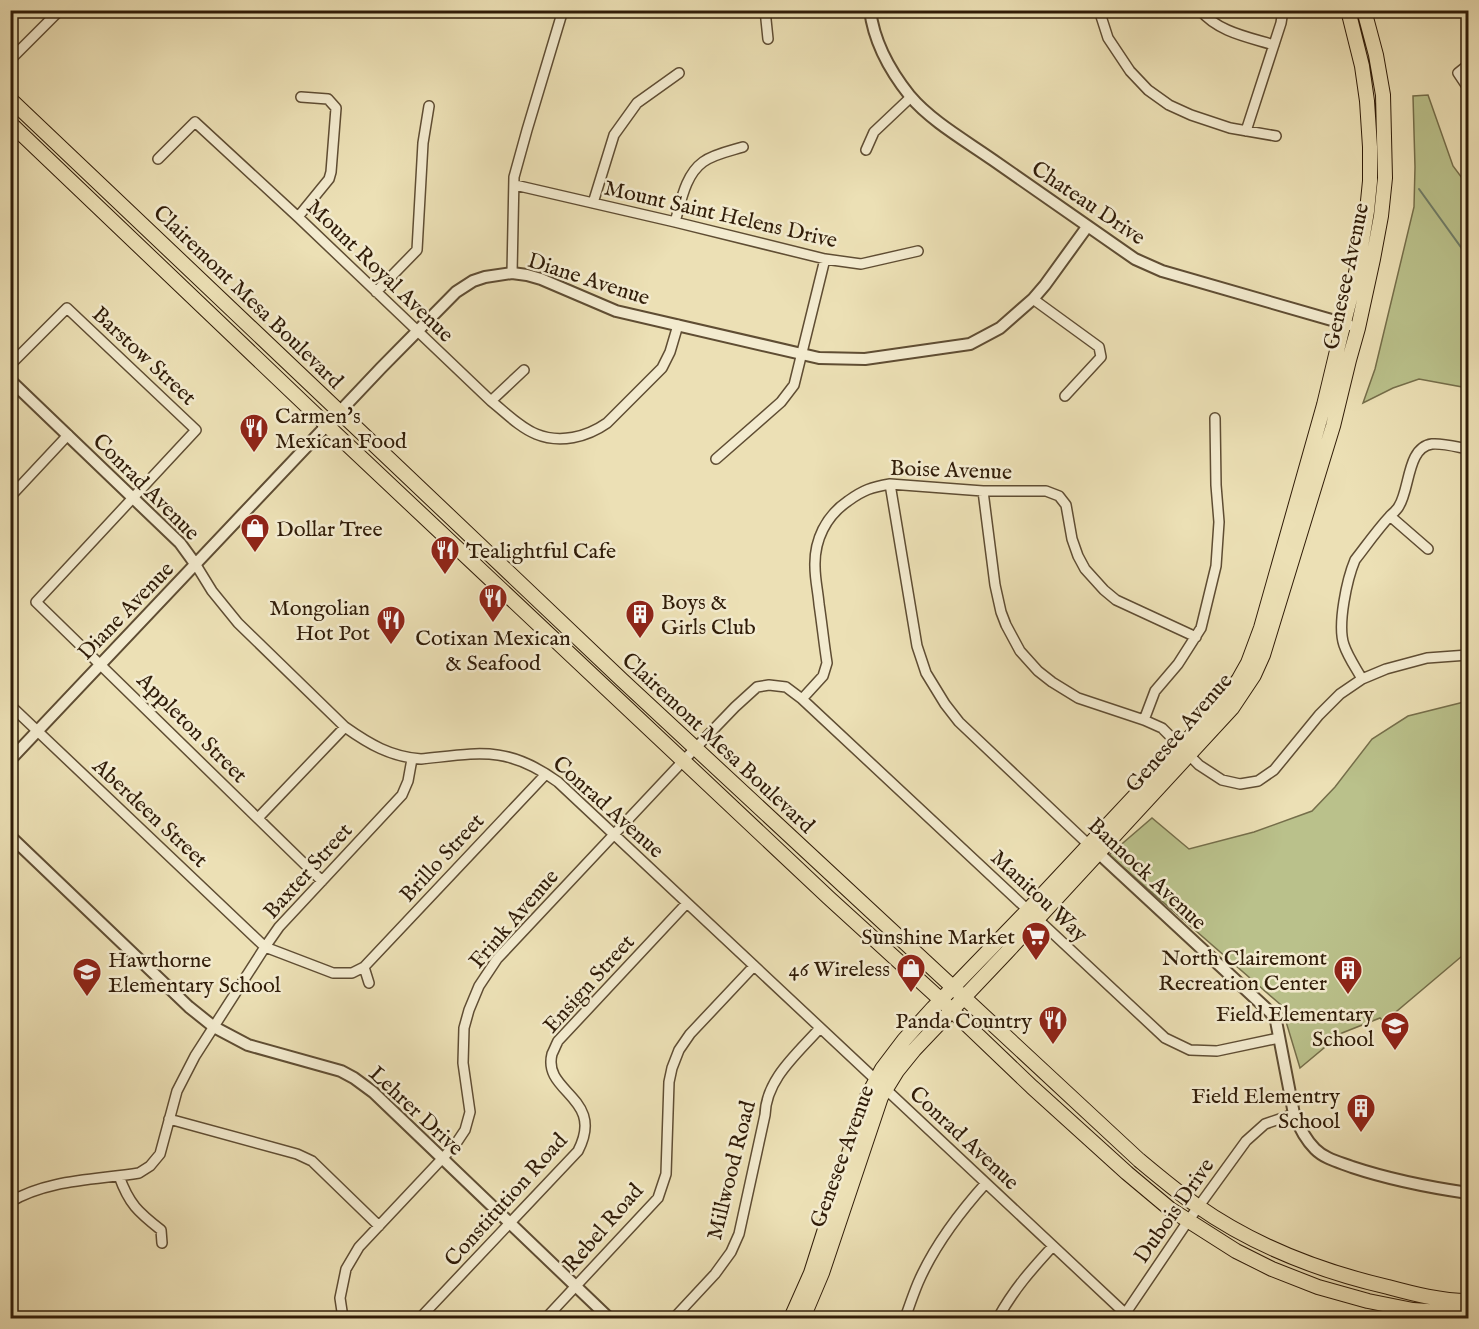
<svg xmlns="http://www.w3.org/2000/svg" width="1479" height="1329" font-family="'IM FELL English',serif">
  <style>
    .green { fill: #bac18b; stroke: #756e4a; stroke-width: 1.5 }
    .lines { fill: none; stroke-linecap: round; stroke-linejoin: round }
    .stream { stroke: #707d68; stroke-width: 2 }
    .minor-casing { stroke: #5f4d33; stroke-width: 12 }
    .tertiary-casing { stroke: #5f4d33; stroke-width: 14 }
    .primary-casing { stroke: #301c08; stroke-width: 16 }
    .minor { stroke: #f3ebcf; stroke-width: 9 }
    .tertiary { stroke: #f3ebcf; stroke-width: 10 }
    .primary { stroke: #ece0b5; stroke-width: 14 }
    .labels { text-anchor: middle; stroke-width: 5; stroke-linejoin: round; paint-order: stroke }
    .street-label { font-size: 22px; fill: #301c08; stroke: #f3ebcf }
    .poi-label { font-size: 22px; fill: #301c08; stroke: #f3ebcf; text-anchor: end }
  </style>
  <rect width="100%" height="100%" fill="#ece0b5"/>
  <filter id="stains"><feTurbulence type="fractalNoise" baseFrequency=".00333" numOctaves="4"/><feColorMatrix values="0 0 0 0 .2 0 0 0 0 .09 0 0 0 0 .02 0 0 0 .5 -.17"/></filter>
  <radialGradient id="worn" r=".72"><stop offset=".6" stop-color="#630" stop-opacity="0"/><stop offset="1" stop-color="#630" stop-opacity=".3"/></radialGradient>
  <!-- green -->
  <path class="green" d="M1428,95L1453,166L1468,186V388L1419,379L1393,388L1363,403L1375,369L1414,207L1415,167L1413,96Z
    M1468,701V951L1384,1022L1380,1018L1342,1033L1300,1068L1281,1005L1109,855L1152,818L1189,849L1254,832L1312,811L1335,787L1372,739L1408,716Z"/>
  <g class="lines">
    <!-- stream -->
    <path class="stream" d="M1419,189L1468,257"/>
    <!-- minor casing -->
    <g class="minor-casing">
      <path id="minor" d="M765,10L768,39
        M1099,10L1108,38L1130,71L1148,90L1169,105L1191,115L1230,128L1276,136
        M1200,10C1218,32 1248,37 1274,45
        M10,60L60,10
        M1468,65L1458,73L1468,88
        M1246,131L1281,23L1283,10
        M866,150L874,132L911,97
        M158,159L195,122L298,217L491,401C505,412 519,427 536,434C560,444 587,437 607,423L662,368L670,352L678,325
        M515,185L675,222L825,259L861,264L918,251
        M593,203L614,135L637,103L679,73
        M298,217L329,179L331,172L336,108L328,99L301,97
        M675,222C681,202 685,175 703,162C714,154 730,151 743,147
        M512,273L514,177L527,130L563,10
        M376,292L417,250L423,143L429,106
        M1033,299L1099,347L1101,357L1065,396
        M10,365L67,308L196,430L36,602L322,881
        M491,401L524,370
        M716,459L781,402L794,385L825,259
        M890,484L917,646L926,673L945,704L959,722L1089,845
        M983,491L995,585L1001,612L1006,625L1020,651L1038,671L1052,682L1078,698L1144,720L1162,728L1199,765L1222,780L1240,784L1258,781L1274,770L1319,715L1340,694L1362,679L1386,669L1427,658L1468,655
        M10,497L68,435
        M1390,516L1428,549
        M196,565L212,591L238,623L345,727C369,744 391,757 421,759C479,753 507,745 558,782L1130,1318
        M1362,679C1356,668 1348,657 1344,645C1337,625 1347,579 1355,560C1366,546 1377,530 1390,516C1393,513 1397,510 1399,506C1410,489 1407,447 1432,444C1443,443 1457,447 1468,449
        M802,699L823,676L827,663C824,644 822,624 819,604C818,592 815,579 815,567C814,540 826,516 848,501C863,490 872,487 890,484L983,491H1046L1059,496L1066,505L1072,539L1078,556L1085,569L1104,590L1116,600L1196,637
        M10,705L265,947L333,973H352L364,967L546,774
        M1144,720L1155,691L1178,664L1201,628L1216,566L1219,522L1216,485L1215,418
        M258,818L345,727
        M364,967L369,983
        M169,1119L297,1154L312,1161L379,1226
        M119,1176C129,1204 138,1212 161,1230L162,1243
        M10,1202C49,1179 96,1180 139,1173L150,1166L160,1154L177,1091L195,1056L265,947L279,927L402,795L408,781L412,759
        M1123,1317L1188,1221L1246,1141L1265,1124L1294,1114
        M343,1318L340,1298L346,1269L359,1247L455,1145L465,1130L470,1112L463,1063L464,1028L469,1010L479,986L497,959L684,760L735,707L757,687L769,685L786,687L802,699L1165,1038L1190,1050L1217,1051L1279,1038
        M420,1318L578,1151C606,1097 542,1093 552,1054C554,1050 556,1045 558,1041L687,903
        M546,1318L658,1198L666,1174L669,1082L672,1068L679,1050L690,1034L754,966
        M674,1318L715,1274L731,1252L739,1234L765,1115C766,1079 797,1054 820,1028
        M905,1318C909,1307 913,1295 918,1283C934,1246 959,1213 986,1183
        M998,1318C1014,1289 1031,1270 1053,1246"/>
    </g>
    <!-- tertiary casing -->
    <g class="tertiary-casing">
      <path id="tertiary" d="M870,10C874,43 890,71 910,96C931,121 966,141 993,160C1040,193 1087,226 1135,259L1162,271L1349,325
        M10,380L180,543L196,565
        M10,760L381,368L456,292L473,281L485,277L512,273L527,275L541,279L616,311L819,358L865,359L970,344L1000,328L1033,299L1045,285L1087,227
        M10,836L189,1007L214,1027L248,1045L341,1071L354,1078L373,1092L609,1318
        M1093,848L1270,1012L1276,1021L1294,1114C1299,1127 1305,1139 1315,1149C1325,1159 1339,1162 1352,1167C1391,1180 1427,1187 1468,1193"/>
    </g>
    <!-- primary casing -->
    <g class="primary-casing">
      <path id="primary" d="M10,99L622,680L1139,1160C1157,1175 1176,1191 1196,1205C1254,1246 1319,1271 1388,1287C1414,1294 1441,1301 1468,1301
        M10,123L335,433L829,898L941,1000L1032,1087L1127,1173L1170,1209L1236,1251L1272,1269L1318,1287L1368,1301L1413,1310L1468,1314
        M791,1318L811,1273L867,1097L882,1069L904,1040L933,1008L1028,910L1221,704L1239,679L1248,663L1261,628L1324,405L1341,334L1353,287L1360,253L1367,211L1370,181V147L1367,101L1362,66L1348,10
        M803,1318L822,1273L881,1097L897,1071L914,1050L1007,952L1232,708L1254,675L1263,655L1333,426L1349,360L1358,328L1373,259L1381,216L1385,178L1383,95L1376,55L1364,10"/>
    </g>
    <!-- minor -->
    <use href="#minor" class="minor"/>
    <!-- tertiary -->
    <use href="#tertiary" class="tertiary"/>
    <!-- primary -->
    <use href="#primary" class="primary"/>
  </g>
  <!-- icons -->
  <defs>
    <g id="restaurant-pin" transform="scale(1.5)"><path d="M0 17L-7.5 6A9.5 9.5 0 1 1 7.5 6Z" fill="#8f2418" stroke="#f3ebcf"/><path d="M-5-6h1v4h1v-4h1v4h1v-4h1v5L-1.5 .5V6h-2V.5L-5-1ZM5-6V6H3V1.5H1.5Q1.5-4 5-6Z" fill="#fff"/></g>
    <g id="shop-pin" transform="scale(1.5)"><path d="M0 17L-7.5 6A9.5 9.5 0 1 1 7.5 6Z" fill="#8f2418" stroke="#f3ebcf"/><path d="M-5-2.5h2.3a2.7 3.5 0 0 1 5.4 0H5L5.5 6h-11ZM-1.5-2.5h3a1.5 2.3 0 0 0-3 0Z" fill="#fff"/></g>
    <g id="building-pin" transform="scale(1.5)"><path d="M0 17L-7.5 6A9.5 9.5 0 1 1 7.5 6Z" fill="#8f2418" stroke="#f3ebcf"/><path d="M-4-6H4V6H1V3H-1V6H-4ZM-2.5-4.3h1.7v1.8h-1.7ZM.8-4.3h1.7v1.8H.8ZM-2.5-1h1.7V.8h-1.7ZM.8-1h1.7V.8H.8Z" fill="#fff"/></g>
    <g id="supermarket-pin" transform="scale(1.5)"><path d="M0 17L-7.5 6A9.5 9.5 0 1 1 7.5 6Z" fill="#8f2418" stroke="#f3ebcf"/><path d="M-6-5.5h2.5l.6 2H6L4.5 2H-2.5L-4.4-4H-6ZM-1.5 3.2a1.3 1.3 0 1 0 .1 0ZM3 3.2a1.3 1.3 0 1 0 .1 0Z" fill="#fff"/></g>
    <g id="school-pin" transform="scale(1.5)"><path d="M0 17L-7.5 6A9.5 9.5 0 1 1 7.5 6Z" fill="#8f2418" stroke="#f3ebcf"/><path d="M0-5L7-2L0 1L-7-2ZM-4 1L0 2.5L4 1V4Q0 6-4 4Z" fill="#fff"/></g>
  </defs>
  <g fill-rule="evenodd">
    <use href="#restaurant-pin" x="254" y="428"/>
    <use href="#shop-pin" x="255" y="528"/>
    <use href="#restaurant-pin" x="445" y="550"/>
    <use href="#restaurant-pin" x="493" y="598"/>
    <use href="#building-pin" x="640" y="614"/>
    <use href="#restaurant-pin" x="391" y="620"/>
    <use href="#supermarket-pin" x="1036" y="936"/>
    <use href="#shop-pin" x="911" y="968"/>
    <use href="#building-pin" x="1348" y="970"/>
    <use href="#school-pin" x="87" y="972"/>
    <use href="#restaurant-pin" x="1053" y="1020"/>
    <use href="#school-pin" x="1395" y="1026"/>
    <use href="#building-pin" x="1361" y="1108"/>
  </g>
  <g class="labels">
    <!-- street labels -->
    <g class="street-label">
      <text transform="translate(1089 202) rotate(34)" y="8">Chateau Drive</text>
      <text transform="translate(721 213) rotate(13)" y="8">Mount Saint Helens Drive</text>
      <text transform="translate(381 270) rotate(44)" y="8">Mount Royal Avenue</text>
      <text transform="translate(1345 276) rotate(-78)" y="8">Genesee Avenue</text>
      <text transform="translate(589 278) rotate(18)" y="8">Diane Avenue</text>
      <text transform="translate(249 296) rotate(44)" y="8">Clairemont Mesa Boulevard</text>
      <text transform="translate(145 355) rotate(43)" y="8">Barstow Street</text>
      <text transform="translate(951 469) rotate(2)" y="8">Boise Avenue</text>
      <text transform="translate(147 486) rotate(45)" y="8">Conrad Avenue</text>
      <text transform="translate(125 610) rotate(-46)" y="8">Diane Avenue</text>
      <text transform="translate(193 727) rotate(45)" y="8">Appleton Street</text>
      <text transform="translate(1178 732) rotate(-49)" y="8">Genesee Avenue</text>
      <text transform="translate(719 742) rotate(43)" y="8">Clairemont Mesa Boulevard</text>
      <text transform="translate(609 806) rotate(42)" y="8">Conrad Avenue</text>
      <text transform="translate(151 812) rotate(43)" y="8">Aberdeen Street</text>
      <text transform="translate(441 857) rotate(-47)" y="8">Brillo Street</text>
      <text transform="translate(307 870) rotate(-48)" y="8">Baxter Street</text>
      <text transform="translate(1148 873) rotate(43)" y="8">Bannock Avenue</text>
      <text transform="translate(1040 895) rotate(43)" y="8">Manitou Way</text>
      <text transform="translate(513 918) rotate(-49)" y="8">Frink Avenue</text>
      <text transform="translate(588 983) rotate(-48)" y="8">Ensign Street</text>
      <text transform="translate(417 1110) rotate(43)" y="8">Lehrer Drive</text>
      <text transform="translate(965 1137) rotate(43)" y="8">Conrad Avenue</text>
      <text transform="translate(841 1156) rotate(-70)" y="8">Genesee Avenue</text>
      <text transform="translate(730 1170) rotate(-76)" y="8">Millwood Road</text>
      <text transform="translate(505 1199) rotate(-48)" y="8">Constitution Road</text>
      <text transform="translate(1173 1210) rotate(-55)" y="8">Dubois Drive</text>
      <text transform="translate(602 1227) rotate(-49)" y="8">Rebel Road</text>
    </g>
    <!-- poi labels -->
    <g class="poi-label">
      <text x="275" y="423" text-anchor="start">Carmen's<tspan x="275" dy="25">Mexican Food</tspan></text>
      <text x="276" y="536" text-anchor="start">Dollar Tree</text>
      <text x="466" y="558" text-anchor="start">Tealightful Cafe</text>
      <text x="661" y="609" text-anchor="start">Boys &amp;<tspan x="661" dy="25">Girls Club</tspan></text>
      <text x="370" y="615">Mongolian<tspan x="370" dy="25">Hot Pot</tspan></text>
      <text x="493" y="645" text-anchor="middle">Cotixan Mexican<tspan x="493" dy="25">&amp; Seafood</tspan></text>
      <text x="1015" y="944">Sunshine Market</text>
      <text x="1327" y="965">North Clairemont<tspan x="1327" dy="25">Recreation Center</tspan></text>
      <text x="108" y="967" text-anchor="start">Hawthorne<tspan x="108" dy="25">Elementary School</tspan></text>
      <text x="890" y="976">46 Wireless</text>
      <text x="1374" y="1021">Field Elementary<tspan x="1374" dy="25">School</tspan></text>
      <text x="1032" y="1028">Panda Country</text>
      <text x="1340" y="1103">Field Elementry<tspan x="1340" dy="25">School</tspan></text>
    </g>
  </g>
  <!-- margin -->
  <rect width="1479" height="1329" fill="none" stroke="#ece0b5" stroke-width="36"/>
  <rect x="12" y="12" width="1455" height="1305" fill="none" stroke="#301c08" stroke-width="3"/>
  <rect x="18" y="18" width="1443" height="1293" fill="none" stroke="#301c08" stroke-width="1.5"/>
  <rect width="100%" height="100%" filter="url(#stains)"/>
  <rect width="100%" height="100%" fill="url(#worn)"/>
</svg>
